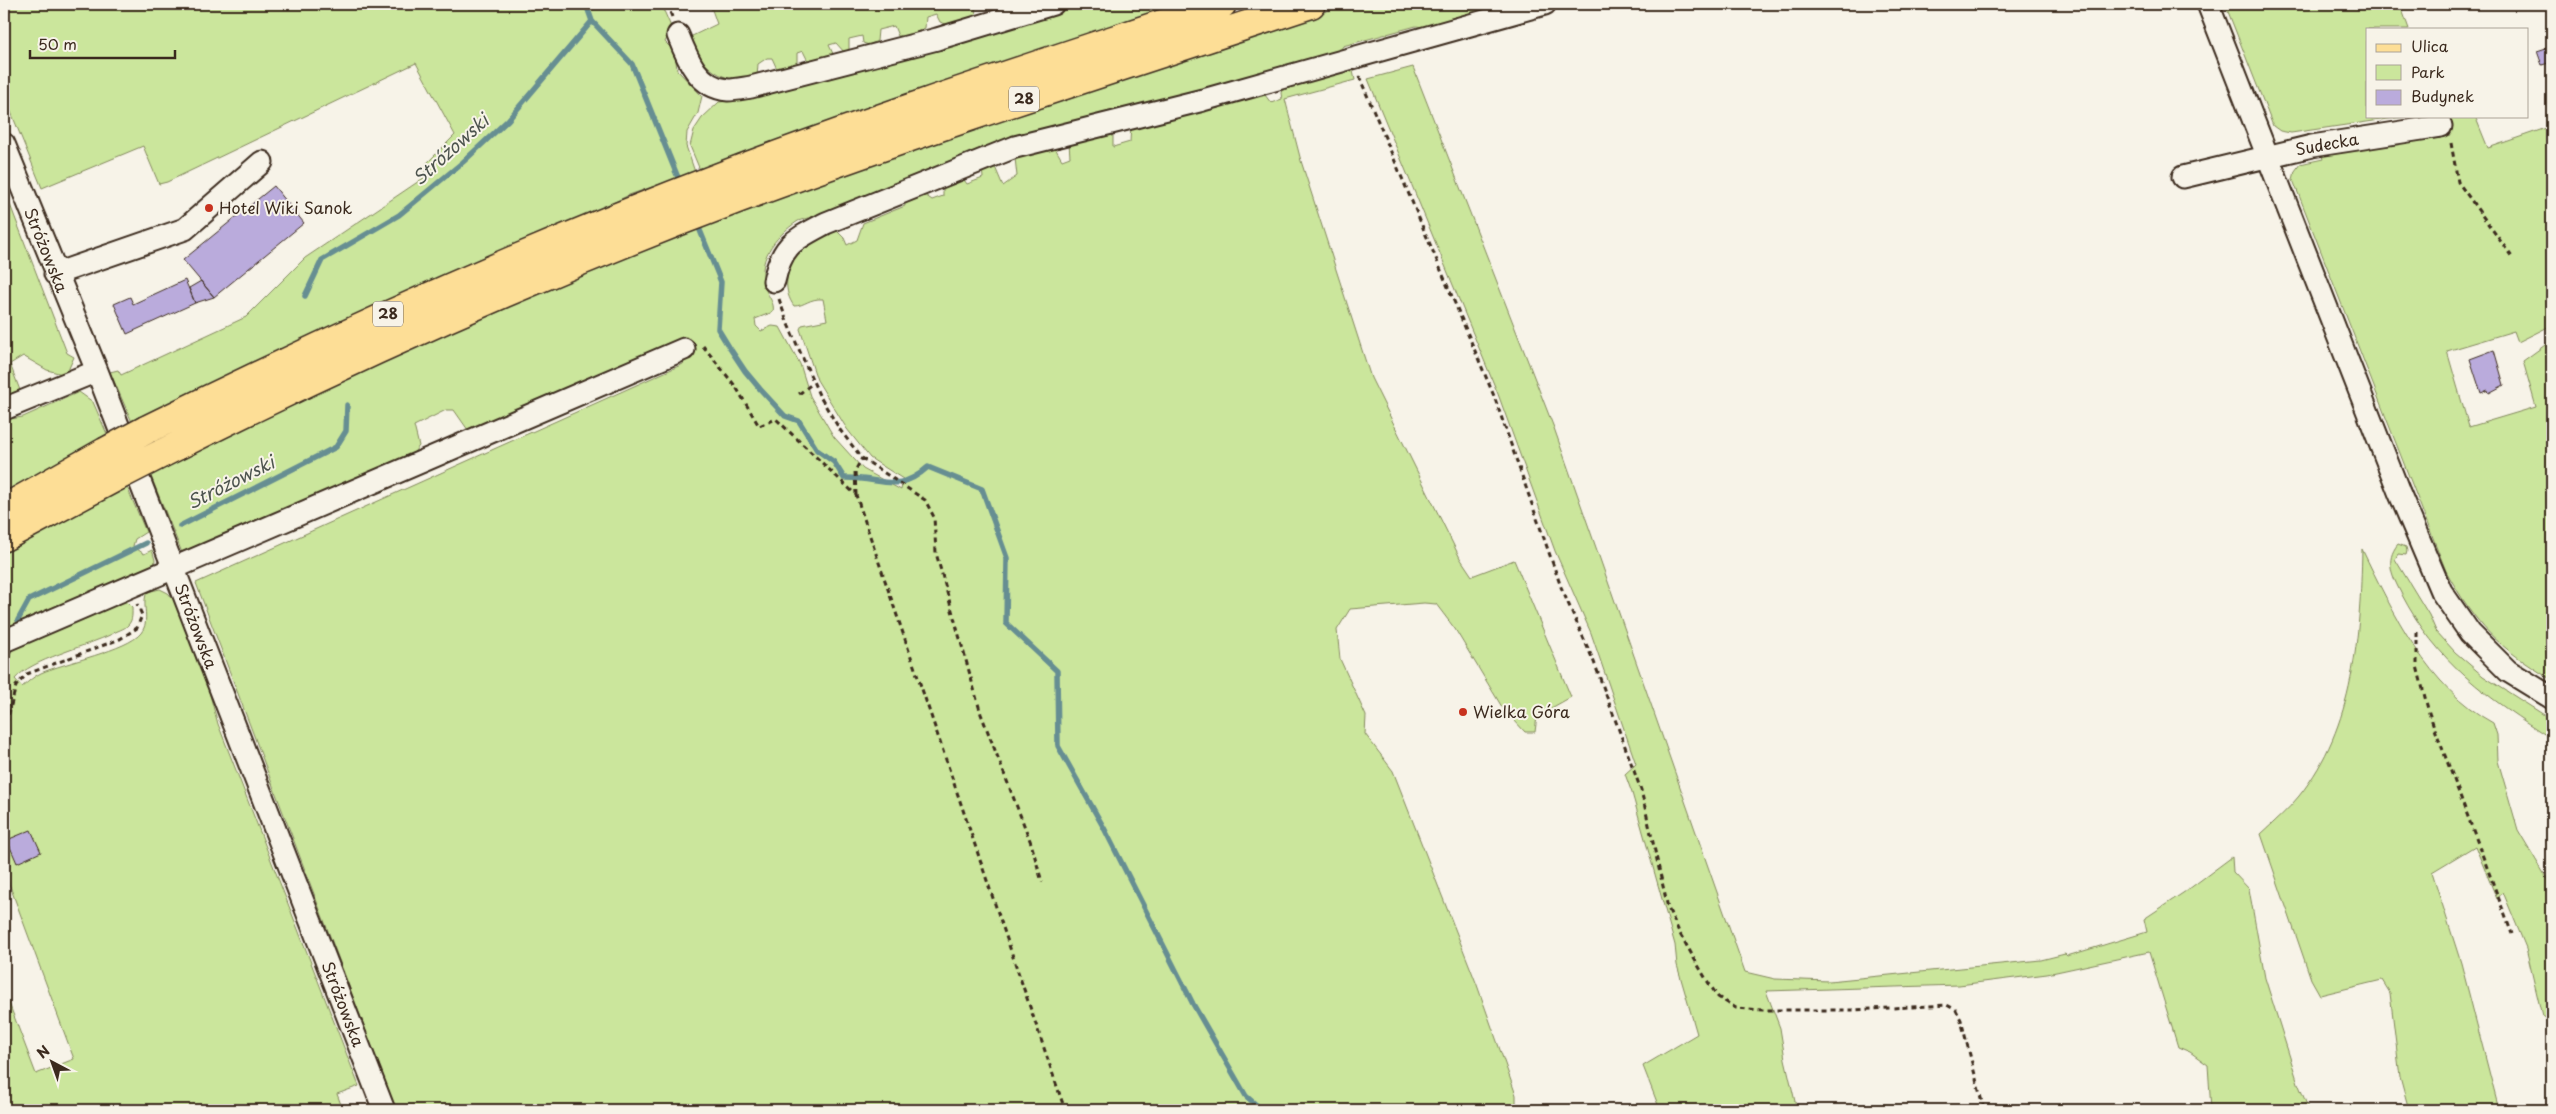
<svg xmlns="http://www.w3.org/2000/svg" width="2556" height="1114" font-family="'Playpen Sans',sans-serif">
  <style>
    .green { fill: #cbe69c; stroke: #83885d }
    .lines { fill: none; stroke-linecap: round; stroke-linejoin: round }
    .stream { stroke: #668e92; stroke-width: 5.5 }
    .building { fill: #baabdc; stroke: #3b2a1e }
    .minor-casing { stroke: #3b2a1e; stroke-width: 25 }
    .major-casing { stroke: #3b2a1e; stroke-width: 31 }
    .path { stroke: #3b2a1e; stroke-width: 3; stroke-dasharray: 5 4; stroke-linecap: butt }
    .minor { stroke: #f7f3e8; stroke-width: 21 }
    .major { stroke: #fdde96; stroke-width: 28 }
    .major-bridge-casing { stroke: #3b2a1e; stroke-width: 31; stroke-linecap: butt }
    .major-bridge { stroke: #fdde96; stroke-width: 28 }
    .poi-dot { fill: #c8321e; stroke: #f7f3e8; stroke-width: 2 }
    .labels { text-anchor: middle; stroke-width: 4; stroke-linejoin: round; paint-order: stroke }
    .shield { fill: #f7f3e8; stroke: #73665b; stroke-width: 1 }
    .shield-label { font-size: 15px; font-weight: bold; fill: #3b2a1e }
    .street-label { font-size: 16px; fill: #3b2a1e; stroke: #f7f3e8 }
    .poi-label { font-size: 16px; fill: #3b2a1e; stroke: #f7f3e8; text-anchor: start }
    .water-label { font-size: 18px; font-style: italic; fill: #4d544e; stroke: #f7f3e8 }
  </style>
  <rect width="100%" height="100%" fill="#f7f3e8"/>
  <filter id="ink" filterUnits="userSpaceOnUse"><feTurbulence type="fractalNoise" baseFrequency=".02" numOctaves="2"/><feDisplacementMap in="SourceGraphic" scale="10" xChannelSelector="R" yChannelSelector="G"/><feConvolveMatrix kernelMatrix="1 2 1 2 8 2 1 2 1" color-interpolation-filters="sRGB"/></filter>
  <g filter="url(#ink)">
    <!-- green -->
    <path class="green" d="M4,4H661L672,29L665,42L675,52L677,70L702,96L698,113L687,132L686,146L695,172L629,195L583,218L132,422L110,372L118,370L121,375L246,317L305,258L425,177L427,163L455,135L416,63L167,182L159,184L143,146L42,188L4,95Z
      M710,4H975L976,17L946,24L940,22L936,14L926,17L925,28L907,36H898L894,26L878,30L877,41L869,45L863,43L862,36L849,39V49L845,53L836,43L829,45L834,56L815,62L808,61L803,51L797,53V67L787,70L777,69L772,58H767L758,64L757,77C725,88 700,65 688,38L717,24Z
      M1081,4H1187L700,170L690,146L694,130L702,118L719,102L749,99L764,90Z
      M1348,4H1517L1431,28L1416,26L1343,46L1337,55L798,221C774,237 755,261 766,290C769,298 775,303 773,312L755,319L756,326L761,331L772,326L780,327L800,364L810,396L834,437L863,469L901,490L903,479L870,458L847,429L817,380L800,329L802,325L827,320L823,299C809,298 805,306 794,306C772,276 804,233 837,231L844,238L847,245L857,240L863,223L905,206L904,201L922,193L932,200L943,196V186L962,177L967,184L983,178L982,168L995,167L1003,186L1017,176L1015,158L1055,148L1062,160L1070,157L1069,143L1108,132L1113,136V147L1130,142L1131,125L1262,91L1271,103L1282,99L1281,93L1284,84L1346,67L1353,71L1355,80L1285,99L1301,161L1371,378L1460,558L1472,576L1514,560L1571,697L1537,716L1535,732H1525L1502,707L1455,629L1436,604L1424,603L1350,609L1337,630L1340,659L1366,716L1365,734L1393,771L1477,985L1516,1095V1110H396L196,583L683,364L687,356L563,391L468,430L454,410H446L414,426L419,446L411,456L185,560L150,474L334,382L586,272L863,166Z
      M2225,4H2400L2409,29H2367V116H2408L2291,133L2280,131L2273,126Z
      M1413,67L1554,428L1745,972L1775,979L1829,981L2041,960L2065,954L2067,956L2147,932L2144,919L2189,889L2232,857L2233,872L2249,889L2265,978L2298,1083L2309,1110H2211L2208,1065L2190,1052L2178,1047L2149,952L2047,974L1959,985L1766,991L1780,1028L1785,1059L1797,1110H1660L1643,1066L1697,1034L1677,965L1675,945L1632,793L1625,774L1636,764L1591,633L1555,551L1498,394L1368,79Z
      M2444,116H2475L2488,148L2552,126V325L2518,342L2514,331L2447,351L2469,427L2536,407L2523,361L2552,340V680C2496,645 2478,628 2446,571L2293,180L2295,171L2300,164L2323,159L2321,153L2440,138L2451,135Z
      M4,189L67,353L74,357L66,375L47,370L23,356L10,364L21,393L4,401Z
      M79,392L93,402L107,434L4,495V420L23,417Z
      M127,487L146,532L135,539L133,546L144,554L152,550L155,560L154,567L4,634V549Z
      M2398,544L2406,547L2407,551L2406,555L2398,554L2395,559L2429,615L2436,631L2455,652L2483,676L2552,720V739C2488,698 2437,663 2401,593C2393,577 2384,561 2398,544Z
      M2362,549C2393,613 2428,688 2493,723L2497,735L2498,761L2518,830L2552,887V1024L2542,1016L2526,948L2503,892L2497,899L2475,846L2432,872L2461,963L2499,1110H2409L2400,1077L2390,993L2382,980L2320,995L2311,979L2261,834C2274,822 2288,810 2299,796C2355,726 2360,635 2362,549Z
      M160,589L168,593L175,601L208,688L218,724L359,1086L337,1094L343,1110H4V990L36,1074L74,1059L4,870V670L6,669L13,647L126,601L132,607C132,613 133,620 128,625C125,629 116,631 112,634C87,646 30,660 15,679L22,687C28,682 34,676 41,673C63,663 128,650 141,633C151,620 141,605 147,592Z"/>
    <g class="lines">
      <!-- stream -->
      <path class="stream" d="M592,21L632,64L681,185
        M697,223L721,282L718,329L729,347L745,371L760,389L785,416L799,421L817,450L834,462L844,478C882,477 897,495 928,467L982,489L1007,558L1006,623L1057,671L1058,746L1104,828L1193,1004L1246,1096L1262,1110
        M305,296L322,260L399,215L463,162L508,120L592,21L586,4
        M180,526L336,447L346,431L347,405
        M18,620L29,600L146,543"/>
    </g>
    <!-- building -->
    <path class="building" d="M2552,46V62L2542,65L2537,51Z
      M274,186L304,223L214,297L183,260Z
      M185,280L195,303L127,334L114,304L130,297L133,304Z
      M201,281L214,297L195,303L189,288Z
      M2494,350L2504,385L2489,393L2488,390L2481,393L2470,359Z
      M31,830L41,852L17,863L7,840Z"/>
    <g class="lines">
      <!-- minor casing -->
      <g class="minor-casing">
        <path id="minor" d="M2208,4L2399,492L2441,591L2470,633L2508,671L2552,698
          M678,35C687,58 698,88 728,90C735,90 744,88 751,87L937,39L1053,4
          M4,144L97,371L384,1110
          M2183,177L2312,146L2441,126
          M55,274L185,229L262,162
          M774,281C782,244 794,240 826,223L1015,147L1203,100L1545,4
          M4,409L97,371
          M4,641L684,349"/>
      </g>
      <!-- major casing -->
      <g class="major-casing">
        <path id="major" d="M146,430C336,336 529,249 727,174C890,112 1057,59 1222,4
          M161,454C349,359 543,272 740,198C928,128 1120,67 1311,4
          M4,509L105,452
          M4,537L118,476"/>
      </g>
      <!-- path -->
      <path class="path" d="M667,4L672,17
        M1359,76L1494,396L1561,587L1594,662L1641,790L1668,908L1680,934L1706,979L1718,997L1736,1008L1763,1010H1854L1947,1005L1956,1010L1961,1020L1984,1110
        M2451,143L2458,182L2512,257
        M779,299L787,322L819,395L840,430L862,458L925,500L934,517L936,553L981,714L1031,843L1042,882
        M703,346L736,387L759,426L776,419L856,495L1065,1110
        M799,394L813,383
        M856,495L855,471L862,458
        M2417,632V666L2429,713L2512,934
        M4,732L16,686L27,674L120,639L137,628L142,615L137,604"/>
      <!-- minor -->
      <use href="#minor" class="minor"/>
      <!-- major -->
      <use href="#major" class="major"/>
      <!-- major-bridge casing -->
      <g class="major-bridge-casing">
        <path id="major-bridge" d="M105,452L146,430
          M118,476L161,454"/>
      </g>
      <!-- major-bridge -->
      <use href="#major-bridge" class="major-bridge"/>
    </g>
  </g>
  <!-- markers -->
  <g class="poi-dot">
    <circle cx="209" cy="208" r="5"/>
    <circle cx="1463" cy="712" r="5"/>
  </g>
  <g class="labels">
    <!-- shield labels -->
    <g class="shield">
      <rect x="1009" y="86.5" width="30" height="25" rx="4"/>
      <rect x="373" y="301.5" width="30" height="25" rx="4"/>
    </g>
    <g class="shield-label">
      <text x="1024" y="104">28</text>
      <text x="388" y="319">28</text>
    </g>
    <!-- street labels -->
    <g class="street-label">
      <text transform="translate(2327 144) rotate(-10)" y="6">Sudecka</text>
      <text transform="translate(46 250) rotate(68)" y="6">Stróżowska</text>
      <text transform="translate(196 626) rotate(69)" y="6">Stróżowska</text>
      <text transform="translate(343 1004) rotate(69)" y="6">Stróżowska</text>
    </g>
    <!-- poi labels -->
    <g class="poi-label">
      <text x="219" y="214">Hotel Wiki Sanok</text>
      <text x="1473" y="718">Wielka Góra</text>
    </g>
    <!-- water labels -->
    <g class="water-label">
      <text transform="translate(451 150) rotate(-42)" y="6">Stróżowski</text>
      <text transform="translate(231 483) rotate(-27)" y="6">Stróżowski</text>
    </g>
  </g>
  <!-- margin -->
  <rect width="2556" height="1114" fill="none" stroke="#f7f3e8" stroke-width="20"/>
  <rect x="10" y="10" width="2536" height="1094" fill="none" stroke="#3b2a1e" stroke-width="2" filter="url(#ink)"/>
  <!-- legend -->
  <rect x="2366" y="28" width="162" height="90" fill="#f7f3e8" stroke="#aca397"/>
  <rect x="2376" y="44" width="25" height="8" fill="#fdde96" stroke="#aca397"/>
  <text x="2411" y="52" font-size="15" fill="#3b2a1e">Ulica</text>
  <rect x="2376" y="65" width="25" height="15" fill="#cbe69c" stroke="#aca397"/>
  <text x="2411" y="78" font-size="15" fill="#3b2a1e">Park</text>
  <rect x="2376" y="90" width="25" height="15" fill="#baabdc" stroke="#aca397"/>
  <text x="2411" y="102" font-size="15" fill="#3b2a1e">Budynek</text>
  <!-- north arrow -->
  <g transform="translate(52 1062) rotate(319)" stroke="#f7f3e8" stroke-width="4" paint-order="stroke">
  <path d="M0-4L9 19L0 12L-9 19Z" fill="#3b2a1e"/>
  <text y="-8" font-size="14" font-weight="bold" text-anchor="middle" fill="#3b2a1e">N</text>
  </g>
  <!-- scale -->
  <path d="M30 50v8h145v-8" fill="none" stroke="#3b2a1e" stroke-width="2.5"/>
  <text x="38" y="50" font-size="15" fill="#3b2a1e" stroke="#f7f3e8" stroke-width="4" paint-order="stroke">50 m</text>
</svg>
